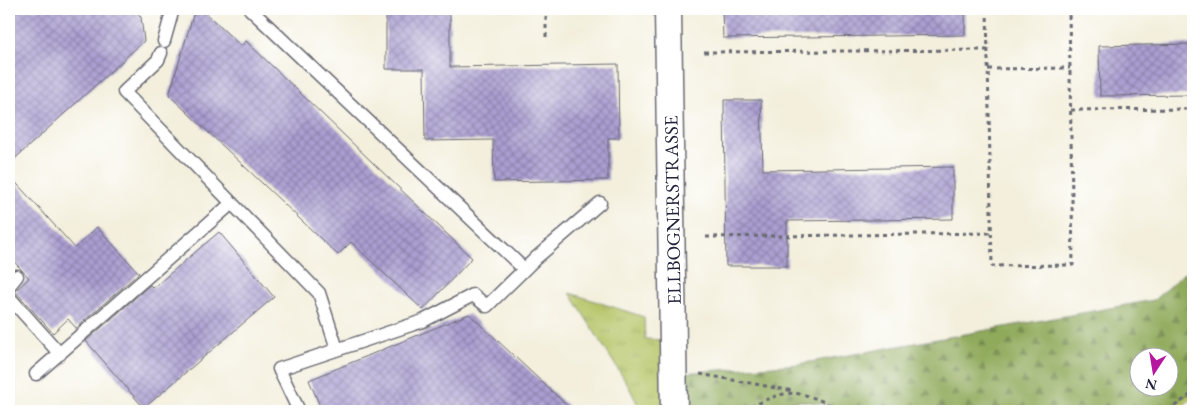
<svg xmlns="http://www.w3.org/2000/svg" width="1202" height="420" font-family="'EB Garamond',serif">
  <style>
    .grass { fill: url(#grass-tufts); stroke: #6c7451 }
    .forest { fill: url(#forest-firs); stroke: #59664c; fill-rule: evenodd }
    .building { fill: url(#building-cross-hatch) }
    .lines { fill: none; stroke-linecap: round; stroke-linejoin: round }
    .service-casing { stroke: #6b6a73; stroke-width: 15 }
    .minor-casing { stroke: #6b6a73; stroke-width: 29 }
    .path { stroke: #6b6a73; stroke-width: 3; stroke-dasharray: 4 4; stroke-linecap: butt }
    .service { stroke: #fff; stroke-width: 12 }
    .minor { stroke: #fff; stroke-width: 26 }
    .labels { text-anchor: middle; stroke-width: 4; stroke-linejoin: round; paint-order: stroke }
    .street-label { font-size: 19px; fill: #22223b; stroke: #fff }
  </style>
  <defs>
    <pattern id="grass-tufts" width="24" height="20" patternUnits="userSpaceOnUse" patternTransform="scale(1.25)"><rect width="24" height="20" fill="#b6c567"/><path d="M3 7l-1-3M5 7V3M7 7l1-3M15 17l-1-3M17 17v-4M19 17l1-3" fill="none" stroke="#9ca95a"/></pattern>
    <pattern id="forest-firs" width="22" height="20" patternUnits="userSpaceOnUse" patternTransform="scale(1.25)"><rect width="22" height="20" fill="#90aa5c"/><path d="M5 1l3.5 6h-7zM16 11l3.5 6h-7z" fill="#758a4d"/></pattern>
    <pattern id="building-cross-hatch" width="8" height="8" patternUnits="userSpaceOnUse" patternTransform="scale(1.25)"><rect width="8" height="8" fill="#ab9fd1"/><path d="M0 0l8 8M0 8l8-8" fill="none" stroke="#8b81ab"/></pattern>
  </defs>
  <rect width="100%" height="100%" fill="#fff"/>
  <filter id="ink" filterUnits="userSpaceOnUse"><feTurbulence type="fractalNoise" baseFrequency=".02" numOctaves="2"/><feDisplacementMap in="SourceGraphic" scale="10" xChannelSelector="R" yChannelSelector="G"/><feConvolveMatrix kernelMatrix="1 2 1 2 8 2 1 2 1" color-interpolation-filters="sRGB"/></filter>
  <filter id="wash" filterUnits="userSpaceOnUse"><feTurbulence type="fractalNoise" baseFrequency=".0096" numOctaves="4" result="noise"/><feDisplacementMap in="SourceGraphic" scale="20" xChannelSelector="R" yChannelSelector="G"/><feGaussianBlur stdDeviation="1.12" result="paint"/><feColorMatrix in="noise" values="0 0 0 0 0 0 0 0 0 0 0 0 0 0 0 0 0 1.4 0 .05"/><feComposite in="paint" operator="in"/></filter>
  <g filter="url(#wash)">
    <rect width="100%" height="100%" fill="#f3efdc"/>
    <!-- grass -->
    <path class="grass" d="M570,293L644,317L645,339L666,340L665,411H641L629,387Z
      M1193,391V398L1174,411H1163Z"/>
    <!-- forest -->
    <path class="forest" d="M1193,265V391L1163,411H843L829,405L802,401L782,402L753,411H681L682,373L799,364L1154,300ZM1140,358H1170V388H1140Z"/>
    <g id="blocks">
      <!-- building -->
      <path class="building" d="M9,9H134L141,17L144,41L9,164Z
        M195,9H201L241,46L246,41L472,258L423,310L351,242L338,255L169,95Z
        M386,9H450V67L618,64L619,138H608V180L494,182L493,140L425,141L424,69H386Z
        M722,9H965V35L723,38Z
        M1193,44V95L1100,96L1099,46Z
        M724,100H761L763,170L953,167V219L787,221V266H726Z
        M9,175L75,248L97,227L139,273L76,328L68,319L53,333L15,291L29,278L9,256Z
        M219,232L274,297L144,408L86,341L150,285L153,288Z
        M469,314L573,411H322L309,380Z"/>
    </g>
  </g>
  <g filter="url(#ink)">
    <use href="#blocks" fill-opacity="0" stroke="#6b6a73" stroke-width="1"/>
    <g class="lines">
      <!-- service casing -->
      <g class="service-casing">
        <path id="service" d="M250,9L524,269
          M164,41L173,9
          M161,53L158,60L124,92L319,293L337,349
          M9,286L17,276
          M9,297L60,354
          M36,374L232,203
          M299,411L279,369L423,321L473,295L487,306L536,258L600,203"/>
      </g>
      <!-- minor casing -->
      <g class="minor-casing">
        <path id="minor" d="M668,9L674,411"/>
      </g>
      <!-- path -->
      <path class="path" d="M546,9V38
        M987,9L992,266L1073,265L1069,9
        M987,10L1060,9
        M704,52L988,50
        M988,69L1070,68
        M1071,110L1193,109
        M706,237L991,233
        M700,374L793,391
        M744,411C785,388 799,387 840,411
        M1168,411L1193,393"/>
      <!-- service -->
      <use href="#service" class="service"/>
      <!-- minor -->
      <use href="#minor" class="minor"/>
    </g>
  </g>
  <g class="labels">
    <!-- street labels -->
    <g class="street-label">
      <text transform="translate(672 210) rotate(-91)" y="7">ELLBOGNERSTRASSE</text>
    </g>
  </g>
  <!-- margin -->
  <rect width="1202" height="420" fill="none" stroke="#fff" stroke-width="30"/>
  <!-- north arrow -->
  <g transform="translate(1154 372) rotate(192)"><circle r="24" fill="#ffffff" stroke="#a7a7b1"/>
  <path d="M0-4L9 19L0 12L-9 19Z" fill="#b5179e"/>
  <text y="-8" font-size="14" font-weight="bold" text-anchor="middle" fill="#22223b">N</text>
  </g>
</svg>
